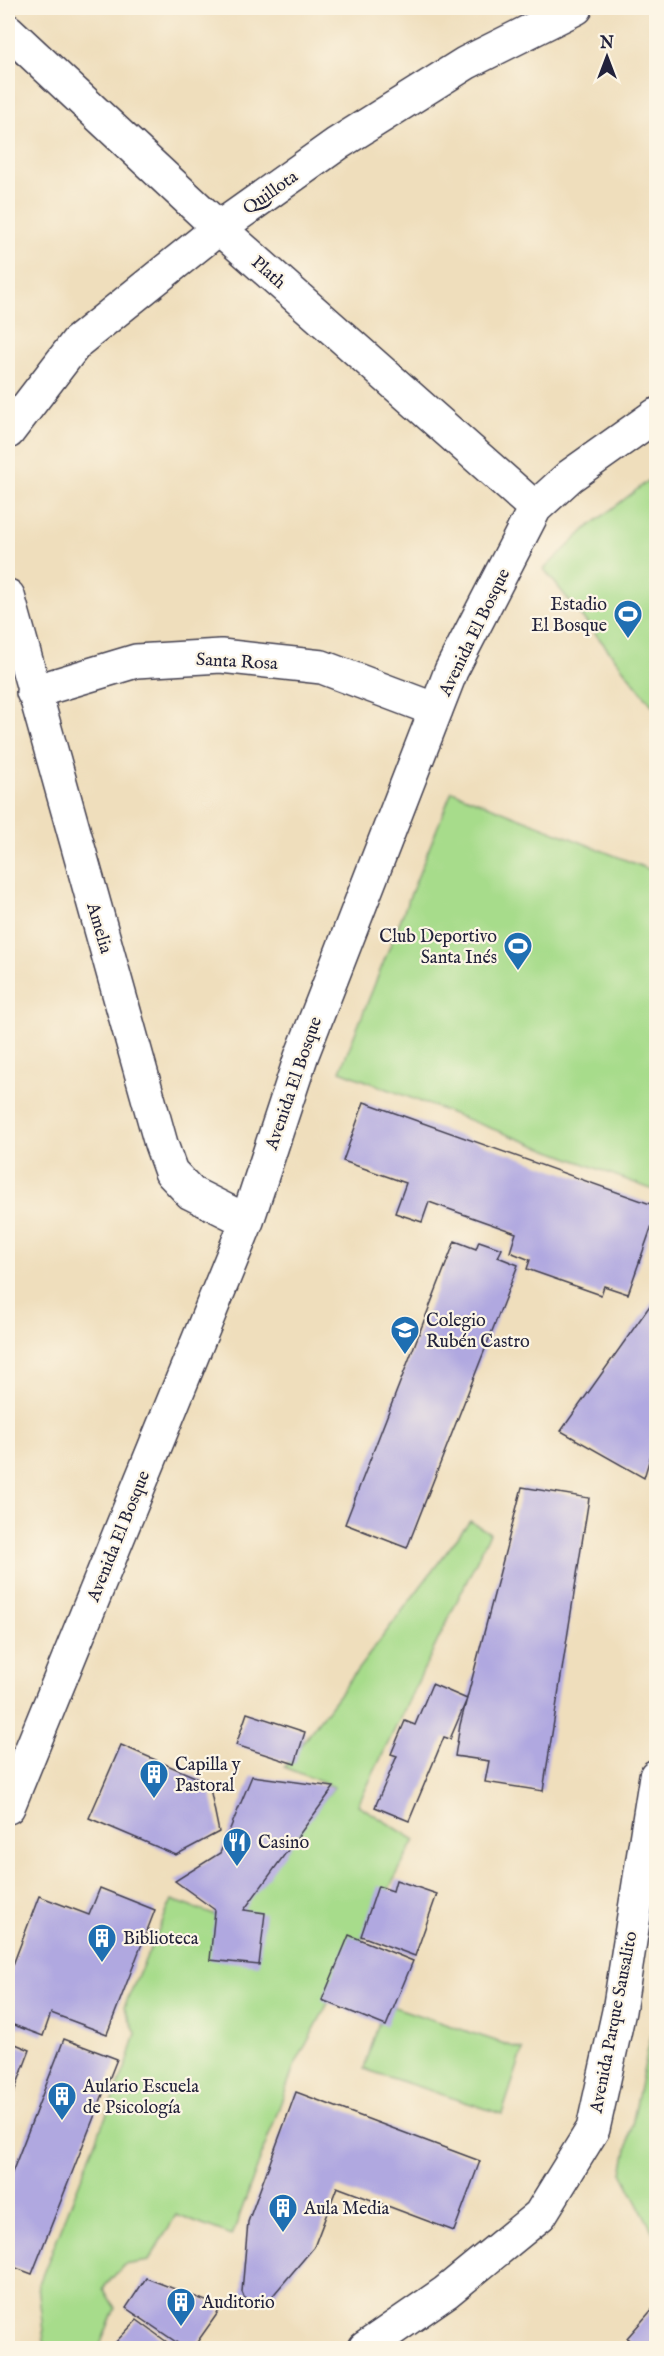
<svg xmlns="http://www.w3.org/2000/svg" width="664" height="2356" font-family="'IM FELL English',serif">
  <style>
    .green { fill: #a7dc8b; stroke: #647f63; stroke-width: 1.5 }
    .building { fill: #b0a8e0 }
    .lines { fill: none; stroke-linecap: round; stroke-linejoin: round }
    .minor-casing { stroke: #413e4e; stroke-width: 36 }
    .secondary-casing { stroke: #413e4e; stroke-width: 36 }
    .minor { stroke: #fff; stroke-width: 33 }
    .secondary { stroke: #fff; stroke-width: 33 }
    .labels { text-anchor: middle; stroke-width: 4.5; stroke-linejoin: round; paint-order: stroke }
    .street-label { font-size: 18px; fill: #22223b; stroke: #fcf5e5 }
    .poi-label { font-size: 18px; fill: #22223b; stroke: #fcf5e5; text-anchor: start }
  </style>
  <rect width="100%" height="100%" fill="#fcf5e5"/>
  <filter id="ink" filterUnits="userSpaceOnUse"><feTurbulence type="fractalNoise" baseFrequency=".0167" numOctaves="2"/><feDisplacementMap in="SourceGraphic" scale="12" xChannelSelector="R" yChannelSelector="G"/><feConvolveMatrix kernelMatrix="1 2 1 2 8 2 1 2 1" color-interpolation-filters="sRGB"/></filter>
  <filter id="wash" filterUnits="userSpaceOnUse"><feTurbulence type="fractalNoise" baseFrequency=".008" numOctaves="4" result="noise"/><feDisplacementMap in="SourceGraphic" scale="24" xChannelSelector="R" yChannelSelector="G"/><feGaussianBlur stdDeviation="1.35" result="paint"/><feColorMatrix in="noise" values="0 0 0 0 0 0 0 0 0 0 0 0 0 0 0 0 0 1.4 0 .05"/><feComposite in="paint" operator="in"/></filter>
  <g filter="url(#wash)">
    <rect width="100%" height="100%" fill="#efdebc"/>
    <!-- green -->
    <path class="green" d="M656,475V710L544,569L587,528Z
      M452,791L656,872V1191L340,1071Z
      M470,1521L490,1533L358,1805L415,1840L294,2067L232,2236L176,2215L149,2261L124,2265L103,2288L115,2308L99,2348H52L44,2341L38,2286L128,2061L136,2033L124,2007L172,1900L228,1920L334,1787L284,1767Z
      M385,2004L523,2050L502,2114L364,2069Z
      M656,2010V2238L622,2173Z"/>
    <g id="blocks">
      <!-- building -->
      <path class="building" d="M364,1102L656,1206V1214L628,1294L604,1286L601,1295L527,1269L530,1260L510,1252L516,1233L429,1202L422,1222L395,1213L406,1183L343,1161Z
        M455,1241L476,1249L479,1241L502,1249L498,1257L518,1265L407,1548L345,1524Z
        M656,1297V1438L644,1478L561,1431Z
        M522,1487L589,1498L543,1791L485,1782L489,1761L455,1756L460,1725Z
        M432,1684L467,1699L450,1739L444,1737L409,1821L375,1807L397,1756L391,1754L405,1721L415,1725Z
        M247,1713L305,1732L295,1764L236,1745Z
        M121,1745L209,1783L219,1832L176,1855L89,1818Z
        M252,1776L334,1787L244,1910L265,1913L259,1965L210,1960L215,1910L175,1881L220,1853Z
        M396,1880L437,1894L415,1956L361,1936L378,1886L393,1891Z
        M100,1888L155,1910L107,2034L51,2013L43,2036L8,2023V1978L39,1896L89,1915Z
        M349,1935L413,1961L386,2026L322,2000Z
        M64,2039L117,2059L32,2274L8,2265V2183Z
        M8,2041L30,2050L8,2108Z
        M296,2092L480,2161L454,2231L337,2187L314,2247L270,2299L264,2303L253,2304L244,2297L242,2292L248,2222Z
        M146,2278L222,2307L193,2348H185L126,2308Z
        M656,2305V2348H624L630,2341L627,2338Z
        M137,2320L175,2348H110Z"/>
    </g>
  </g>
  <g filter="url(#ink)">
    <use href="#blocks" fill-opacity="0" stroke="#413e4e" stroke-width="1.5"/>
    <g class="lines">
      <!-- minor casing -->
      <g class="minor-casing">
        <path id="minor" d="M8,31L219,228L535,508
          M8,596L161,1144L171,1172L191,1193L247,1221
          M33,692L136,661L221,656L322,667L436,710
          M8,1807L247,1221L301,1057L451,671L535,508L570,476L656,415
          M365,2348L446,2292L540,2215L593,2129L619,2011L656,1776"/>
      </g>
      <!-- secondary casing -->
      <g class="secondary-casing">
        <path id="secondary" d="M8,432L77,342L219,228L337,144L466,63L576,8"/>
      </g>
      <!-- minor -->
      <use href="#minor" class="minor"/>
      <!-- secondary -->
      <use href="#secondary" class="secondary"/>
    </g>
  </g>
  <!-- icons -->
  <defs>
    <g id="stadium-pin" transform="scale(1.5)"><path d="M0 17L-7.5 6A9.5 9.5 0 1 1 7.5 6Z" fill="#1f6fb2" stroke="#fcf5e5"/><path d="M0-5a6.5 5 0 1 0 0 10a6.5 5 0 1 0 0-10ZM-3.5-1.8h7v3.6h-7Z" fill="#fff"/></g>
    <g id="school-pin" transform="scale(1.5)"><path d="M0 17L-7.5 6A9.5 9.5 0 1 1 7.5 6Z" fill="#1f6fb2" stroke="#fcf5e5"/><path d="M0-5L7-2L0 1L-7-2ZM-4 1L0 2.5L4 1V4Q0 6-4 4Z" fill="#fff"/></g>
    <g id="building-pin" transform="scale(1.5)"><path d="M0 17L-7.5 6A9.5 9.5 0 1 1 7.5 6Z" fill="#1f6fb2" stroke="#fcf5e5"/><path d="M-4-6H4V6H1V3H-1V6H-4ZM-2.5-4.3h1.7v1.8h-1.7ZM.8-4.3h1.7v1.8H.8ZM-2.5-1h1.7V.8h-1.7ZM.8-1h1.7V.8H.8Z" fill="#fff"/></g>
    <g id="restaurant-pin" transform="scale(1.5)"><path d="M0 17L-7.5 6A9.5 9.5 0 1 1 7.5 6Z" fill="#1f6fb2" stroke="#fcf5e5"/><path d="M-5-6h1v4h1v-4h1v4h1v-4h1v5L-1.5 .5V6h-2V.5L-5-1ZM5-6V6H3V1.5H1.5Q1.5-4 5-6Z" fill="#fff"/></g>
  </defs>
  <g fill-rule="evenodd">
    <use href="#stadium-pin" x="628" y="614"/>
    <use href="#stadium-pin" x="518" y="946"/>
    <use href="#school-pin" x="405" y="1330"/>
    <use href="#building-pin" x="154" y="1774"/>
    <use href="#restaurant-pin" x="237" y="1842"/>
    <use href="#building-pin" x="102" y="1938"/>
    <use href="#building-pin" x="62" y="2096"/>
    <use href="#building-pin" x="283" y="2208"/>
    <use href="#building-pin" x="181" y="2302"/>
  </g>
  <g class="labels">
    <!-- street labels -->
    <g class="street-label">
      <text transform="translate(270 192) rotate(-35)" y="6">Quillota</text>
      <text transform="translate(269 272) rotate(42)" y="6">Plath</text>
      <text transform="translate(474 632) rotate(-64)" y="6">Avenida El Bosque</text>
      <text transform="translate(237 661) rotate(3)" y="6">Santa Rosa</text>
      <text transform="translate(100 928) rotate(74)" y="6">Amelia</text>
      <text transform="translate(293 1083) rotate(-71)" y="6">Avenida El Bosque</text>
      <text transform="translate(118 1536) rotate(-68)" y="6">Avenida El Bosque</text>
      <text transform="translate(613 2022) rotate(-79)" y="6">Avenida Parque Sausalito</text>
    </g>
    <!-- poi labels -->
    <g class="poi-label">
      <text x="607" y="610" text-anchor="end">Estadio<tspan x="607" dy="21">El Bosque</tspan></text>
      <text x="497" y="942" text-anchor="end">Club Deportivo<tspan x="497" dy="21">Santa Inés</tspan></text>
      <text x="426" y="1326">Colegio<tspan x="426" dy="21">Rubén Castro</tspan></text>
      <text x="175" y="1770">Capilla y<tspan x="175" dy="21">Pastoral</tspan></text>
      <text x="258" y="1848">Casino</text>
      <text x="123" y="1944">Biblioteca</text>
      <text x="83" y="2092">Aulario Escuela<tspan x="83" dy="21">de Psicología</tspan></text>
      <text x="304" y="2214">Aula Media</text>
      <text x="202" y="2308">Auditorio</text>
    </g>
  </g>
  <!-- margin -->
  <rect width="664" height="2356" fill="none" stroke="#fcf5e5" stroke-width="30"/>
  <!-- north arrow -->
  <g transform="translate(607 57)" stroke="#fcf5e5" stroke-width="4.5" paint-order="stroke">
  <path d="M0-4.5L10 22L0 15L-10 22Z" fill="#22223b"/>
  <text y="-9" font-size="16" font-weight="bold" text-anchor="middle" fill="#22223b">N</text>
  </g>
</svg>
